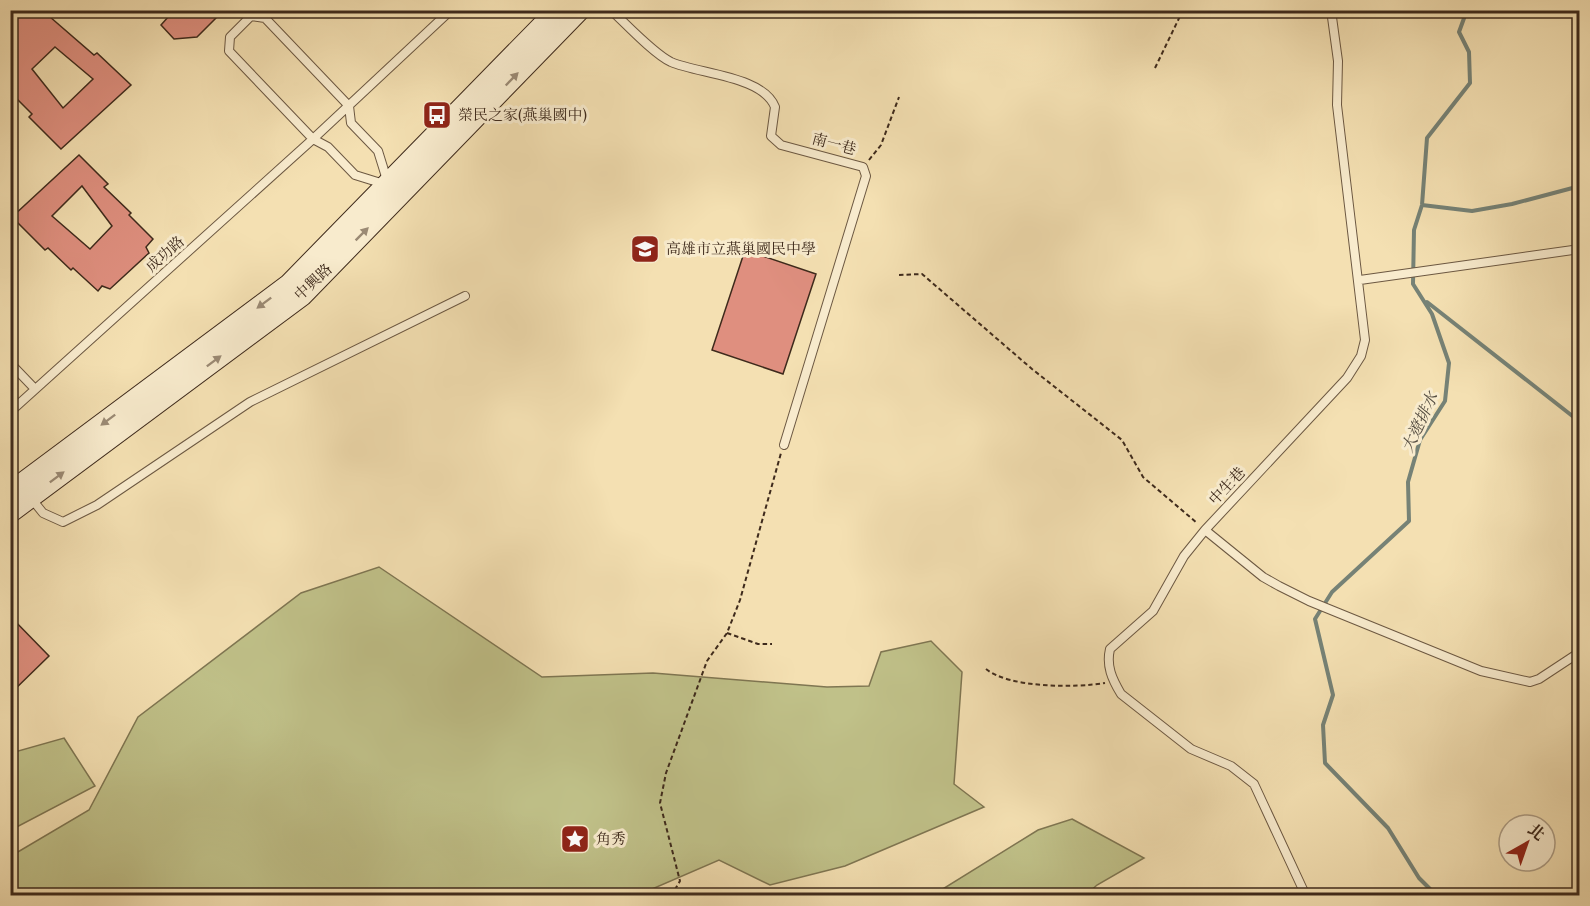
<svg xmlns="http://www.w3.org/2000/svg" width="1590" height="906" font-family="'Libre Caslon Text','Noto Serif TC',serif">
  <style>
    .green { fill: #c0c189; stroke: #7f7652; stroke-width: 1.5 }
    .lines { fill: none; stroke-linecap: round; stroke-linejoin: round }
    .stream { stroke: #768276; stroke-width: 4 }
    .building { fill: #df8f7f; stroke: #3e2a1c; stroke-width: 1.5; fill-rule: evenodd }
    .service-casing { stroke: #6c5842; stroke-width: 10 }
    .secondary-casing { stroke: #3e2a1c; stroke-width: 23 }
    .path { stroke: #3e2a1c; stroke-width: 2; stroke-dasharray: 4.5 3; stroke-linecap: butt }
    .service { stroke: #f8ebcd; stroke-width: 8 }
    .secondary { stroke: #f8ebcd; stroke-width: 21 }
    .oneway { fill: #9b8a74 }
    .labels { text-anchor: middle; stroke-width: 6; stroke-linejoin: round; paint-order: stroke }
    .poi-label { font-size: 15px; fill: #3e2a1c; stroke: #f8ebcd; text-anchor: start }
    .street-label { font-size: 15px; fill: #3e2a1c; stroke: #f8ebcd }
    .water-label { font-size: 16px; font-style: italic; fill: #564e42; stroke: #f8ebcd }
  </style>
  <rect width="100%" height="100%" fill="#f4e0b2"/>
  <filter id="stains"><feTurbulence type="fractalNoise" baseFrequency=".00333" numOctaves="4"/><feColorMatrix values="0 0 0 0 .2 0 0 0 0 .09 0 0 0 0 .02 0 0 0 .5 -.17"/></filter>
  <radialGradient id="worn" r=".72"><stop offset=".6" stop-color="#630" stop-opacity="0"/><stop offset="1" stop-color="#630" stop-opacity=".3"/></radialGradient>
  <!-- green -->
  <path class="green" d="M379,567L542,677L653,673L827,687L869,686L881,652L931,641L962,672L954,784L984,807L845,866L770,885L719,860L636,896L11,895V856L89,810L138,717L301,593Z
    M64,738L95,786L11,830V753Z
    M1072,819L1144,858L1097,885L1086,895H933L1038,830Z"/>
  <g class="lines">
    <!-- stream -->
    <path class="stream" d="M1422,205L1472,211L1512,204L1580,186
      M1427,302L1580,422
      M1437,896L1419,878L1388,828L1325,763L1323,725L1333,695L1315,619L1332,592L1409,521L1408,482L1420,440L1445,401L1449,363L1432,314L1413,284L1414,230L1422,205L1427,138L1470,83L1469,52L1459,32L1467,10"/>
  </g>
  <!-- building -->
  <path class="building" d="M26,10H36L39,14L42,10L94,55L97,53L131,85L61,149L29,117L32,114L10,92V26ZM55,47L93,79L63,108L32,69Z
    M164,10H224L197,37L174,39L161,25L169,16Z
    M79,155L108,184L104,187L131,213L129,215L153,239L146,247L149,253L110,289L102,286L98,291L73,268L71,270L48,248L45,250L12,217ZM82,186L112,226L90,249L52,216Z
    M745,250L816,274L783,374L712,350Z
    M10,616L49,656L10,694Z"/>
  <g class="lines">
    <!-- service casing -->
    <g class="service-casing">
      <path id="service" d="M611,10C626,24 654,54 671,62C699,74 763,76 775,107L771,136L781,145L863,167L866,176L784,445
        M384,184L355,175L328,147L313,139L229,51L230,37L251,16L265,18L349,106L351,123L378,151L387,180
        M1360,280L1580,249
        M10,363L35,389
        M10,412L313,139L451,10
        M31,498L43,513L63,522L97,505L250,402L465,296
        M1205,530L1263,577L1279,586L1309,601L1481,671L1530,682L1539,679L1577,654L1580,657
        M1306,896L1254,784L1231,766L1191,749L1121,694C1112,679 1106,666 1110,649L1153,611L1184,556L1205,530L1347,378L1361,356L1365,340L1337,105L1338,61L1331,10"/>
    </g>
    <!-- secondary casing -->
    <g class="secondary-casing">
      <path id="secondary" d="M10,493L289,285L558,10
        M10,512L302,295L579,10"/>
    </g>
    <!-- path -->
    <path class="path" d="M1155,68L1183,10
      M869,160L881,145L899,97
      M899,275L922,274L1032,369L1122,440L1143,477L1197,523
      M727,633L758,644H772
      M986,669C1009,688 1076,688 1105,683
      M671,896L680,881L660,803L666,773L707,661L727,633L740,600L781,453"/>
    <!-- service -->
    <use href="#service" class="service"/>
    <!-- secondary -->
    <use href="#secondary" class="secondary"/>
  </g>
  <!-- one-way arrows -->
  <defs><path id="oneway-solid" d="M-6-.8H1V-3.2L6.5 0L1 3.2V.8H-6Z" transform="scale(1.5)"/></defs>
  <g class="oneway">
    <use href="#oneway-solid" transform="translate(512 79) rotate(-46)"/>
    <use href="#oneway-solid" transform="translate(362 234) rotate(-45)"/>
    <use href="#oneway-solid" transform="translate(264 303) rotate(143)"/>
    <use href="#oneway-solid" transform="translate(214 361) rotate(-37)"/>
    <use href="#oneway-solid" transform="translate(108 420) rotate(143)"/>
    <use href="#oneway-solid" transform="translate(57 477) rotate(-37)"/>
  </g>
  <!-- icons -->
  <defs>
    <g id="bus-square" transform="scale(1.5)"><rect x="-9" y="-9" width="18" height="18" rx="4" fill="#8f2418" stroke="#f8ebcd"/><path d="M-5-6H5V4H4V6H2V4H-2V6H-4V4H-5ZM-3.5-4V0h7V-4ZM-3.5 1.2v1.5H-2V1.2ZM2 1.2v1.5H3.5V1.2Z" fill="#fff"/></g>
    <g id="school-square" transform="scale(1.5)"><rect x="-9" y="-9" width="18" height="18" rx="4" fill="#8f2418" stroke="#f8ebcd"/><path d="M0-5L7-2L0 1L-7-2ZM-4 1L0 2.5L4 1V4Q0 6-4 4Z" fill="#fff"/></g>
    <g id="sight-square" transform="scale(1.5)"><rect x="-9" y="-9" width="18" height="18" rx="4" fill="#8f2418" stroke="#f8ebcd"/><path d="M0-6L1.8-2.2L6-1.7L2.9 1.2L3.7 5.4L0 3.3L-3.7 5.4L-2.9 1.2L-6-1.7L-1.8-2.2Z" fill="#fff"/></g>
  </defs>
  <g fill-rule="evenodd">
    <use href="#bus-square" x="437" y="115"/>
    <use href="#school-square" x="645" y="249"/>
    <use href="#sight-square" x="575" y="839"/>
  </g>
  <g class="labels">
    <!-- poi labels -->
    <g class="poi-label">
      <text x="458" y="120">榮民之家(燕巢國中)</text>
      <text x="666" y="254">高雄市立燕巢國民中學</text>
      <text x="596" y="844">角秀</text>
    </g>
    <!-- street labels -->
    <g class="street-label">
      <text transform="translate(834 144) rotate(15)" y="5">南一巷</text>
      <text transform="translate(165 254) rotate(-42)" y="5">成功路</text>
      <text transform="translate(313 282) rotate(-43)" y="5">中興路</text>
      <text transform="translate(1227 486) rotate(-47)" y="5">中生巷</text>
    </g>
    <!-- water labels -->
    <g class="water-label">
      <text transform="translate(1419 422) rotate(-65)" y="6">大遼排水</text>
    </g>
  </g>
  <!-- margin -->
  <rect width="1590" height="906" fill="none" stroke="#f4e0b2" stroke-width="36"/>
  <rect x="12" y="12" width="1566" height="882" fill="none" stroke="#3e2a1c" stroke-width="3"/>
  <rect x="18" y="18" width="1554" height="870" fill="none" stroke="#3e2a1c" stroke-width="1.5"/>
  <!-- north arrow -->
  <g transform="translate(1527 843) rotate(40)"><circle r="28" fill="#f8ebcd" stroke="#ae9e86" stroke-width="1.5"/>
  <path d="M0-4.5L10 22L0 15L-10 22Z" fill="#8f2418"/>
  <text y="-9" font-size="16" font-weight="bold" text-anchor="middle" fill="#3e2a1c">北</text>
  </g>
  <rect width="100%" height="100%" filter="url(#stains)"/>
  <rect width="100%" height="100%" fill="url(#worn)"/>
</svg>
